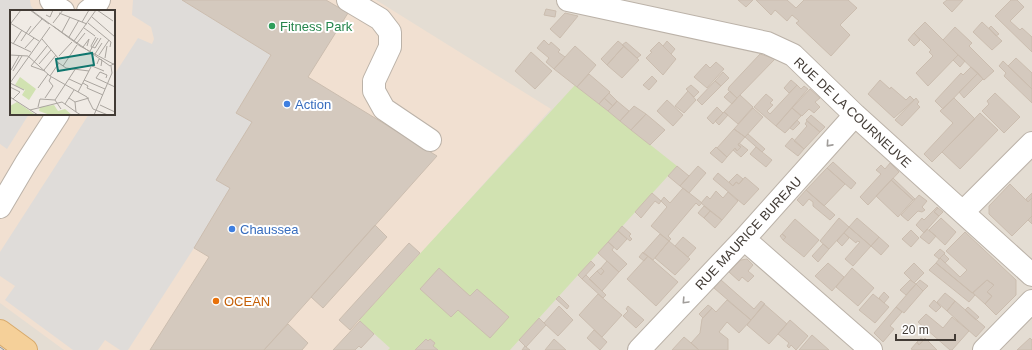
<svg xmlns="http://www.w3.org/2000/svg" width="1032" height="350" font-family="Arial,sans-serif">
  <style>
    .residential { fill: #e4ddd3; fill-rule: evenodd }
    .commercial { fill: #f1e0d1; fill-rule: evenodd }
    .green { fill: #d1e2b1 }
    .parking { fill: #dfdcd9 }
    .building { fill: #d4c9be; stroke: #cbbdaf }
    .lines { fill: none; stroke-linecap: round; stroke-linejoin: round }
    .minor-casing { stroke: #bbb2a8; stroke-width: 24 }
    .major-casing { stroke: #d8aa6b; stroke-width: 24 }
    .minor { stroke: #fff; stroke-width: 22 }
    .major { stroke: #f5d099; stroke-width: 22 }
    .tram { stroke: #949494; stroke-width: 1 }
    .oneway { stroke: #a09d9a }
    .leisure-dot { fill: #2e9e5b; stroke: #fff; stroke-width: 1.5 }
    .shop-dot { fill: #3f7fe0; stroke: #fff; stroke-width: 1.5 }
    .food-dot { fill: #e8710a; stroke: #fff; stroke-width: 1.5 }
    .labels { text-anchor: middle; stroke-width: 4; stroke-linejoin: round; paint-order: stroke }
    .leisure-label { font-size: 13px; fill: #27864d; stroke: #fff; text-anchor: start }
    .shop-label { font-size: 13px; fill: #366cbe; stroke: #fff; text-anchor: start }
    .street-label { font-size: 13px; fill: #423b35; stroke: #fff }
    .food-label { font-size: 13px; fill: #c56008; stroke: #fff; text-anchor: start }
    .inset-road { fill: none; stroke: #aaa59f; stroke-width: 1 }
    .view { fill: #0f766e; fill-opacity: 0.15; stroke: #0f766e; stroke-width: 2 }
    .inset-edge { fill: none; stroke: #423b35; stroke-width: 2 }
  </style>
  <rect width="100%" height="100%" fill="#f0ebe5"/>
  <!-- residential -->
  <path class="residential" d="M0,0H1032V350H0ZM11,11H114V114H11Z"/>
  <!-- commercial -->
  <path class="commercial" d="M0,0H376L551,109L334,350H64L0,303ZM11,11H114V114H11Z"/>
  <!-- green -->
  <path class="green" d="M575,85L677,166L510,350H388L390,348L359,320Z"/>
  <!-- parking -->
  <path class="parking" d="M0,0H30L31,6L35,11H11V114H29L7,149L0,144Z
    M133,0H182L271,55L236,113L252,122L216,180L230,188L194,248L128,350H120L105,340L98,350H73L5,300L15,286L0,276V252L89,114H114V75L138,38L152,44L154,39L151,27L132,15Z"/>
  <!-- building -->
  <path class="building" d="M182,0H326L348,13L308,77L437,156L264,350H150L209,257L194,248L230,188L216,180L252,122L236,113L271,55Z
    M738,0H753L746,7Z
    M756,0H787L796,8L804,0H848L857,8L840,25L850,35L831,56L796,23L799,21L792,15L787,21L775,10L771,15Z
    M947,0H963L952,12L943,3Z
    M1011,0H1017L1024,7L1010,21L1020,30L1022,28L1032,37V52L995,16Z
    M546,9L556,11L555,17L544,15Z
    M565,13L578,16L560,38L550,29Z
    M925,22L958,55L928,86L916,73L933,56L929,52L931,50L914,33Z
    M982,22L1002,41L992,50L973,32Z
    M991,26L999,34L996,36L989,28Z
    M955,27L972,43L969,46L994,71L984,80L943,40Z
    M914,33L920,40L914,46L908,40Z
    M544,40L549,45L551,42L560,50L558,52L565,57L554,69L546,62L549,58L537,48Z
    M618,41L624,46L607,65L601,59Z
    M667,41L675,49L671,54L663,46Z
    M626,42L641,55L637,58L622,45Z
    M659,42L676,59L663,75L646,58L652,52L650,51Z
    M575,46L596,65L577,87L554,69Z
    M624,46L639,60L622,78L607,65Z
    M531,52L552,71L535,89L515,71Z
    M760,54L775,59L737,98L728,90L729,87Z
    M958,55L965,61L960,67L953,60Z
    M1016,58L1032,73V89L1008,66Z
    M1003,61L1032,89V103L1004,76L1006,73L999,66Z
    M716,62L724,69L707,88L694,77L706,64L710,68Z
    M971,67L978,73L943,109L935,101L961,73L963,75Z
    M723,72L729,78L721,86L715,81Z
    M978,73L983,79L964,98L959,92Z
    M589,74L610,92L599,104L577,87Z
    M652,76L657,81L649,90L643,85Z
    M791,80L797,85L789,93L784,88Z
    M880,80L890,89L891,87L906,100L910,96L914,100L894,118L868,94Z
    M715,81L721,86L702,105L697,100Z
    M691,85L699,92L694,97L686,89Z
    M797,85L801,89L804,86L808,89L776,126L754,107L766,94L773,100L770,103L773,105L767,111L770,114Z
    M810,89L820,98L815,102L820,107L814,113L809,109L802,116L792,108Z
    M688,91L696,100L684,113L675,106Z
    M730,91L737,98L732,104L724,97Z
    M609,93L617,101L613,106L604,98Z
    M995,93L1020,117L1004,133L982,111L989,104L987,101Z
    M740,95L753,107L738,124L724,112Z
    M604,98L613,106L608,111L599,104Z
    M916,98L919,102L917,104L920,107L902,126L895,120Z
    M954,98L975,119L932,162L924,154L953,123L940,111Z
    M667,100L683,115L673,126L657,111Z
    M617,101L629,111L620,121L608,111Z
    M634,106L646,114L631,130L620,121Z
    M717,107L723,113L713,124L707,118Z
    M753,108L763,117L745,137L734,129Z
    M792,108L801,116L785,133L776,126Z
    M724,112L728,115L719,125L715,121Z
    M980,113L998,130L960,169L942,152Z
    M646,114L665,130L650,145L631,130Z
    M811,115L825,127L820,132L806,120Z
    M797,120L800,123L793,130L790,128Z
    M807,121L820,132L804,149L794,141L807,126L805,124Z
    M734,129L745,137L738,145L741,147L737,151L735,148L727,157L717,148Z
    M748,134L765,149L762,152L745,137Z
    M792,138L804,149L798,156L785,146Z
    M739,143L748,150L741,157L733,150L735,148L737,151L741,147L738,145Z
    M716,147L727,157L722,163L710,153Z
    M756,147L772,160L766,167L750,154Z
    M833,162L856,183L851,189L827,168Z
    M890,163L899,172L868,205L860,197L881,174L876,170L881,165L885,169Z
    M677,166L689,176L680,186L668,176Z
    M698,166L706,173L689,193L680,186Z
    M827,168L845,184L824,206L806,190Z
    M718,173L733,186L736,182L739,184L745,177L759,189L744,205L713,179Z
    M737,174L743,179L739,184L736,182L733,186L729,182Z
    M893,178L915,199L913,200L891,180Z
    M891,180L913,200L898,217L876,196Z
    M1010,184L1028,202L1032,198V216L1012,236L989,214V206Z
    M683,188L702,203L699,206L696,203L668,236L671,239L669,241L651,226L667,207L661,201L664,197L670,203Z
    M806,190L835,215L830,220L813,206V202L809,199L803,206L797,200Z
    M716,191L723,198L728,192L738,201L722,220L701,203L707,196L710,199Z
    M652,193L661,201L659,204L655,201L641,218L635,212Z
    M1032,193V198L1028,202L1026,199Z
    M919,195L927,201L922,207L925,210L922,212L918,211L908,221L901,215Z
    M704,206L710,211L704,218L698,213Z
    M937,207L938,208L934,212L939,216L924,233L916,225L922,218L924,220Z
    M938,208L943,212L939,216L934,212Z
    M710,211L722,220L715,228L704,218Z
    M1032,216V224L1028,220Z
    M839,218L849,227L829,249L820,241Z
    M857,218L879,237L871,246L849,227Z
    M941,218L956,232L945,245L929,230Z
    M795,219L819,240L804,257L783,240L786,237L782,234Z
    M375,225L387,237L323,308L311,297Z
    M622,226L631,234L629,236L632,239L630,241L618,231Z
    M849,227L871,246L853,266L845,259L860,242L857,241L856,243L844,233Z
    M927,229L936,236L929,244L920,237Z
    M911,230L919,238L911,247L902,239Z
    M618,231L627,239L617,250L608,242Z
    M965,232L1016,280V295L996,315L985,304L992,296L987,292L994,285L987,280L972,293L936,263L940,258L960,277L967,270L946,251Z
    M844,233L849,238L842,246L837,241Z
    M660,234L669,241L653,260L643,253Z
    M782,234L786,237L783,240L780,236Z
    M683,237L696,248L688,257L675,246Z
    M879,237L889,246L881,255L871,246Z
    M669,241L690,259L675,275L655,258Z
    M608,242L614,247L612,250L627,264L619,272L598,253Z
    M409,243L420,253L350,330L339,320Z
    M823,244L829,249L818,262L812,256Z
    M940,249L945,253L939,259L934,255Z
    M643,252L648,256L644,261L639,257Z
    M944,254L949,259L945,263L940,258Z
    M648,256L678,282L656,306L627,279Z
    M747,259L753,265L748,271L754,276L748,282L742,277L739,281L729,272L741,260Z
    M591,261L595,265L582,279L578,275Z
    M607,261L619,272L602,291L589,279L597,271L601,275L604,271L601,268Z
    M828,263L844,277L832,291L815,276Z
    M914,263L924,273L914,283L904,273Z
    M936,263L975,295L969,302L929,270Z
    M439,268L470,296L477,289L509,317L490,338L458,310L451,317L420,289Z
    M601,268L604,271L601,275L597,271Z
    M852,268L874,288L858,306L836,287Z
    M586,275L606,295L603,298L582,279Z
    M721,280L754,309L761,301L765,304L751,320L714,288Z
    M910,280L916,284L906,295L900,290Z
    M920,280L928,286L923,291L916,284Z
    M987,280L994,285L987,292L992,296L985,304L973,293Z
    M916,284L923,291L904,313L896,307Z
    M884,292L889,297L884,303L879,298Z
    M945,293L955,301L947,311L937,302Z
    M598,294L622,315L602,337L579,315Z
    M873,294L889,307L875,323L859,310Z
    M559,296L569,306L567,309L556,299Z
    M727,300L751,320L739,333L727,322L719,332L728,339V350H699L691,343L700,333L702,319L712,308L716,312Z
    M934,300L941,307L936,312L929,306Z
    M955,301L985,327L976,337L947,311Z
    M764,304L787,324L769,344L747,325Z
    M708,305L712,308L703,318L699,314Z
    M559,306L573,320L558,336L544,323Z
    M628,306L644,320L636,328L623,316L628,311L626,309Z
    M896,307L902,312L890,326L894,329L883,342L874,333Z
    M968,307L979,317L976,320L965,310Z
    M926,314L943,328L952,317L969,331L952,350H950L918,322Z
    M539,318L546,325L526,347L519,340Z
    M790,320L808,336L796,350L791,345L789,348L787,346L789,343L778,334Z
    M360,321L374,334L361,348L359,346L355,350H333Z
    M288,324L308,343L302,350H264Z
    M594,330L607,342L600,350L587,338Z
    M812,335L829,350H799Z
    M684,337L691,343L699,350H672Z
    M921,338L924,340L919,345L917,342Z
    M925,338L937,350H913L911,349L917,342L919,345Z
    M1030,338L1032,340V350H1017Z
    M426,339L428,341L430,339L435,343L433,346L438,350H415Z
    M554,339L566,350H545Z
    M525,346L526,347L530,350H522Z"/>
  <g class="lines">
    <!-- minor casing -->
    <g class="minor-casing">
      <path id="minor" d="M51,0L55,6L63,11
        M348,0L380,19L390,32V47L374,81V91L384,109L430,140
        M568,0L767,43L793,55L855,115L1032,275
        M88,11L96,5L99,0
        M0,207L26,163L58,114
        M963,212L1032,143
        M744,239L871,350
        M639,350L744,239L855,115
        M984,350L1032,301"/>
    </g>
    <!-- major casing -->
    <g class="major-casing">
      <path id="major" d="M0,331L26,350"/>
    </g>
    <!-- minor -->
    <use href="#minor" class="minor"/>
    <!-- major -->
    <use href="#major" class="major"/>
    <!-- tram -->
    <path class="tram" d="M0,347L4,350"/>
  </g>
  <!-- one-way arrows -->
  <defs><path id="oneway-chevron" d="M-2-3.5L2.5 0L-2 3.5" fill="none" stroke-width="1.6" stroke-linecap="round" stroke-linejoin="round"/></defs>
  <g class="oneway">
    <use href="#oneway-chevron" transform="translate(829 144) rotate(132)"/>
    <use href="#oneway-chevron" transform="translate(685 301) rotate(133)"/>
  </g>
  <!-- markers -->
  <circle class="leisure-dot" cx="272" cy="26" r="4"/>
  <g class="shop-dot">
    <circle cx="287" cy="104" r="4"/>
    <circle cx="232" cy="229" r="4"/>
  </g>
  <circle class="food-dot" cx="216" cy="301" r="4"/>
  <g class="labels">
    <!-- leisure labels -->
    <g class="leisure-label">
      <text x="280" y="31">Fitness Park</text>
    </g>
    <!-- shop labels -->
    <g class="shop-label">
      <text x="295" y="109">Action</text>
      <text x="240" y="234">Chaussea</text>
    </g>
    <!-- street labels -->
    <g class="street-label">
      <text transform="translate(853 112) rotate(43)" y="5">RUE DE LA COURNEUVE</text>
      <text transform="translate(748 233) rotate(-47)" y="5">RUE MAURICE BUREAU</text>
    </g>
    <!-- food labels -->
    <g class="food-label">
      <text x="224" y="306">OCEAN</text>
    </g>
  </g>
  <!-- overview -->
  <g transform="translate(10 10)">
    <rect width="105" height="105" fill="#f0ebe5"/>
    <path d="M10,67L26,79L19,90L12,85L15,80L5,75ZM7,92L26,105H0V96ZM44,95L48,101L55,99L62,105H40L29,101L30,97Z" fill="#d1e2b1"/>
    <path class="inset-road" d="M20,0L39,14M21,0L70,36L105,55M87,0L103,11M49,3L77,14M36,5L40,7L43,0M82,7L105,27M72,12L79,0M0,13L29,31M1,13L11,0M43,13L53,0M78,13L101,32L100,37M43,16L100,56L105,53M74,18L85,26M52,22L60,7M19,24L32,9M59,27L69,10M32,29L48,48M11,31L21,16M64,31L86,0M0,32L21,42M67,33L75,23M3,34L12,20M73,37L79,29L77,36M83,37L85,38L91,28M15,38L24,28M82,38L81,36L86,27M80,41L88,28M85,44L92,33M0,45L18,46L40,66L77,87L83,99L98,105M89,45L99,30M49,46L62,32M48,48L46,51L56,58L79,61M95,48L97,36M29,54L41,40M87,54L89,49L92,50L91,56M53,56L67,35M82,56L94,61M1,60L9,46M34,60L46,45M3,61L12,46M35,61L21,56L37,36M40,66L49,53M96,68L97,65L90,62L86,68L105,77M59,69L72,75M74,70L95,79M0,73L14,80M0,73L40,17M73,73L78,76L77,78L93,85M0,77L10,82L3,89M28,78L38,64M68,82L81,57M0,87L28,105M35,88L43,76L39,71L41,67M59,88L65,92L79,88M65,92L66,102L71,105M55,94L64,80M90,95L105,102M28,97L30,89L45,90M51,99L45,90L66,58M20,100L52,92L66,102M84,105L102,63L101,56"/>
    <path class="view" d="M82,43L84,55L48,61L46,49Z"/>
    <rect width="105" height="105" class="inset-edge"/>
  </g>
  <!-- scale -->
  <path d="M896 334v6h59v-6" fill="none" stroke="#423b35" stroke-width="2"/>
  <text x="902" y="334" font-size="12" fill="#423b35" stroke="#ffffff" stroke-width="3" paint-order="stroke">20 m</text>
</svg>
